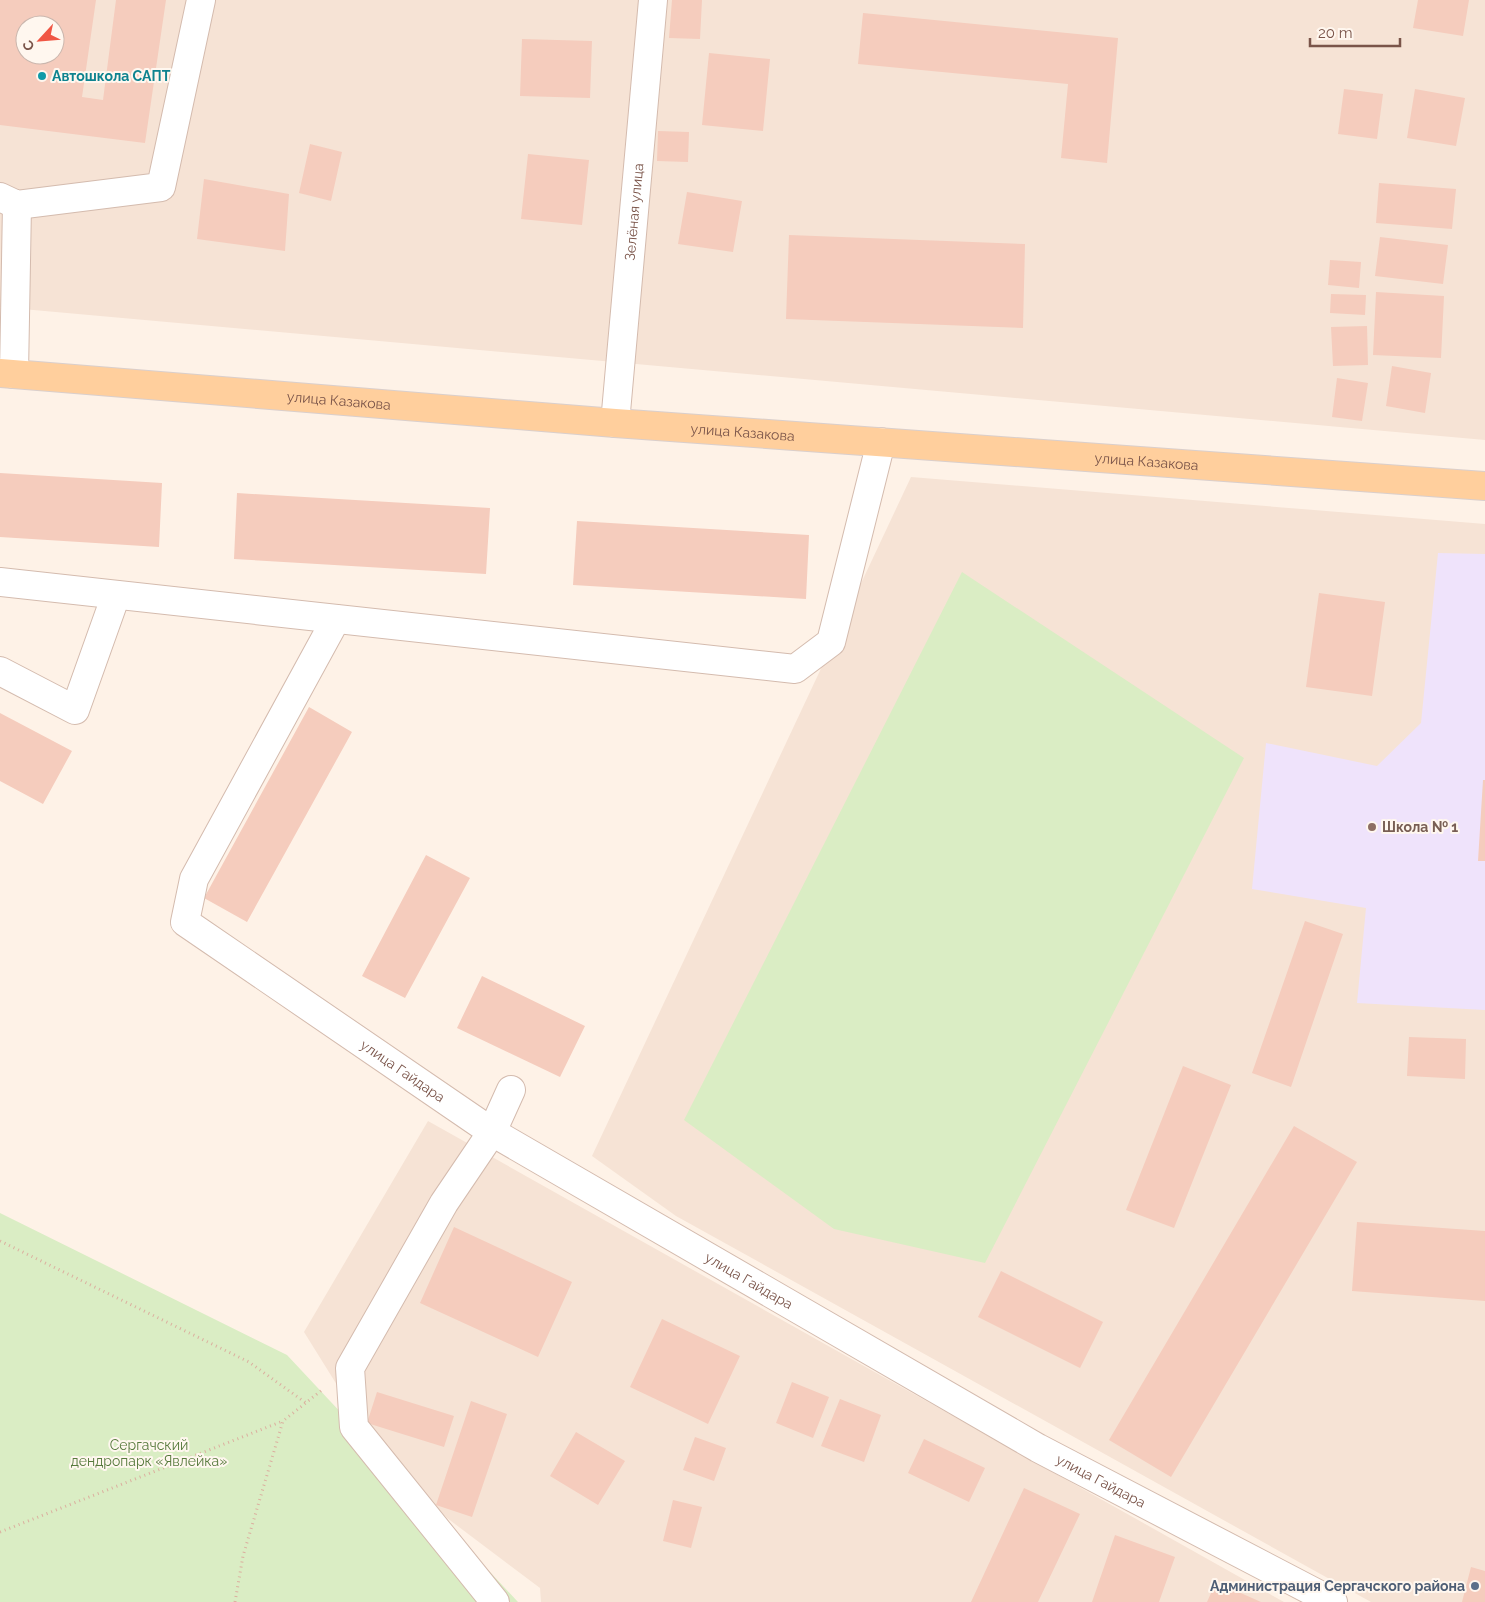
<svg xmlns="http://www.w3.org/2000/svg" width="1485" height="1602" font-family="Raleway,sans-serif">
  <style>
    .residential { fill: #f6e3d5; fill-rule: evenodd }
    .education { fill: #efe3fb }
    .green { fill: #daedc4 }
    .building { fill: #f5ccbd; fill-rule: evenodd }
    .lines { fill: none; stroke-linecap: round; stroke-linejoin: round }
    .minor-casing { stroke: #d4bbae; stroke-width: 30 }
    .major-casing { stroke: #dacfcc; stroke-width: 30 }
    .path { stroke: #dbaf9f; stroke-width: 3; stroke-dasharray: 1 4; stroke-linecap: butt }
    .minor { stroke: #fff; stroke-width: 28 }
    .major { stroke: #ffcf9d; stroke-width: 28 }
    .culture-dot { fill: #0f9aa8; stroke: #fff7ef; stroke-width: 2 }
    .education-dot { fill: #8d6e63; stroke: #fff7ef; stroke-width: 2 }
    .service-dot { fill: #5c6f8a; stroke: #fff7ef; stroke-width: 2 }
    .labels { text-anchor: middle; stroke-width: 4; stroke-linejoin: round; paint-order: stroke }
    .culture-label { font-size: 14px; font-weight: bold; fill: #0d838f; stroke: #fff7ef; text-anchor: start }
    .street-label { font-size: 14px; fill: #7a5449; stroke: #fff7ef }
    .education-label { font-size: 14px; font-weight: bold; fill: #785e54; stroke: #fff7ef; text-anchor: start }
    .park-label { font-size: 14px; fill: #577a3d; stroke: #fff7ef }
    .service-label { font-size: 14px; font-weight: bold; fill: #4e5e75; stroke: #fff7ef; text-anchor: end }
  </style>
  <rect width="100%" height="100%" fill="#fef2e7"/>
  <!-- residential -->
  <path class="residential" d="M0,0H1485V440L0,307ZM25,25H55V55H25Z
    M911,477L1485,524V1602H1371L676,1216L592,1156Z
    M428,1121L1284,1602H541L540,1588L447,1518L365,1430L304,1332Z"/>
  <!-- education -->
  <path class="education" d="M1438,553L1485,554V1010L1357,1003L1366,908L1252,889L1266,743L1377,766L1421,723Z"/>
  <!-- green -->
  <path class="green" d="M962,572L1244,758L985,1263L834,1229L684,1120Z
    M0,1213L287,1355L518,1602H0Z"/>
  <!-- building -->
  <path class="building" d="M0,0H96L82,97L103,100L116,0H166L145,143L0,125ZM25,25H55V55H25Z
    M672,0H702L700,39L669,38Z
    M1418,0H1469L1463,36L1413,28Z
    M863,13L1118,38L1107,163L1061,158L1068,84L858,64Z
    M522,39L592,41L590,98L520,96Z
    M709,53L770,59L763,131L702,125Z
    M1344,89L1383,94L1377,139L1338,134Z
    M1415,89L1465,98L1456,146L1407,138Z
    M658,131L689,132L688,162L657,161Z
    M310,144L342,152L331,201L299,193Z
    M528,154L589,160L582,225L521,219Z
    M204,179L289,194L285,251L197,239Z
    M1379,183L1456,189L1452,229L1376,223Z
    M687,192L742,201L733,252L678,244Z
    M789,235L1025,244L1023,328L786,319Z
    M1380,237L1448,245L1443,284L1375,276Z
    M1330,260L1361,262L1359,288L1328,285Z
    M1376,292L1444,296L1441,358L1373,355Z
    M1331,294L1366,295L1365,315L1330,313Z
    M1367,326L1368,365L1333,366L1331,327Z
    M1392,366L1431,373L1425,413L1386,406Z
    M1337,378L1368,383L1362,421L1332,417Z
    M0,473L162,483L159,547L0,537Z
    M237,493L490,508L486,574L234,559Z
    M577,521L809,535L806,599L573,585Z
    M1319,593L1385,602L1372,696L1306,687Z
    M309,707L352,732L247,922L204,898Z
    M0,713L72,751L43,804L0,781Z
    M1483,780H1485V861H1478Z
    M426,855L470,878L405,998L362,976Z
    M1305,921L1343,934L1291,1087L1252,1073Z
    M482,976L585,1026L560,1077L457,1028Z
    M1409,1037L1466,1039L1465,1079L1407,1076Z
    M1183,1066L1231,1085L1174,1228L1126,1210Z
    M1294,1126L1357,1162L1171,1477L1109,1440Z
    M1357,1222L1485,1231V1301L1352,1291Z
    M454,1227L572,1282L538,1357L420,1303Z
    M1001,1271L1103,1322L1080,1368L978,1317Z
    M662,1319L740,1356L708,1424L630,1387Z
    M792,1382L829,1397L813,1438L776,1423Z
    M377,1392L454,1416L444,1447L367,1423Z
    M840,1399L881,1415L864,1462L821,1446Z
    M471,1401L507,1414L472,1517L436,1505Z
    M576,1432L625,1461L598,1505L550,1476Z
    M695,1437L726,1448L714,1481L683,1470Z
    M924,1439L985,1468L969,1502L908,1473Z
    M1024,1488L1080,1514L1038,1602H971Z
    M673,1500L702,1507L691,1548L663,1541Z
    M1115,1535L1175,1557L1159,1602H1092Z
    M1471,1567L1485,1571V1602H1462Z
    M1216,1582L1261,1602H1207Z"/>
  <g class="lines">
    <!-- minor casing -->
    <g class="minor-casing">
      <g id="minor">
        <path d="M0,197L17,205L161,187L201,0"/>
        <path d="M14,374L17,205"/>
        <path id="s1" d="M615,423L653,0"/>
        <path d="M0,582L795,669L831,642L881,442"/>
        <path id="s2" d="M336,619L194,879L185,922L492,1132L1038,1448L1333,1602"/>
        <path d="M0,671L75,710L116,595"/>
        <path d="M495,1602L354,1427L350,1368L444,1203L492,1132L511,1090"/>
      </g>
    </g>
    <!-- major casing -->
    <g class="major-casing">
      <g id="major">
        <path id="s3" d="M0,373L615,423L1485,486"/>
      </g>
    </g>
    <!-- path -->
    <path class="path" d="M0,1241L249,1362L306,1403
      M0,1532L283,1421
      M235,1602L243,1556L283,1421L322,1390"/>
    <!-- minor -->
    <use href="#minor" class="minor"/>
    <!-- major -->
    <use href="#major" class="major"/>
  </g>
  <!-- markers -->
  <circle class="culture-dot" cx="42" cy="76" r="5"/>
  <circle class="education-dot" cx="1372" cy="827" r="5"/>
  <circle class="service-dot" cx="1475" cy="1586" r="5"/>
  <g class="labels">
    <!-- culture labels -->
    <g class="culture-label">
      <text x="52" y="81">Автошкола САПТ</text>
    </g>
    <!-- street labels -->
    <g class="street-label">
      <text dy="5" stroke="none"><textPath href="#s1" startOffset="212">Зелёная улица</textPath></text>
      <text dy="5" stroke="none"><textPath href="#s3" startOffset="340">улица Казакова</textPath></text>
      <text dy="5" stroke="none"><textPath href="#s3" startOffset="745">улица Казакова</textPath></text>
      <text dy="5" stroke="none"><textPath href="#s3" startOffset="1150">улица Казакова</textPath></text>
      <text dy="5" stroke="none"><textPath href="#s2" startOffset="604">улица Гайдара</textPath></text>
      <text dy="5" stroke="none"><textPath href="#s2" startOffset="1009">улица Гайдара</textPath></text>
      <text dy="5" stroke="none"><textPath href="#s2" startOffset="1414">улица Гайдара</textPath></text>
    </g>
    <!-- education labels -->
    <g class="education-label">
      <text x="1382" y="832">Школа № 1</text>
    </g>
    <!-- park labels -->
    <g class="park-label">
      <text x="149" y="1450">Сергачский<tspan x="149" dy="16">дендропарк «Явлейка»</tspan></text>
    </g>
    <!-- service labels -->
    <g class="service-label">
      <text x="1465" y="1591">Администрация Сергачского района</text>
    </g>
  </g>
  <!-- north arrow -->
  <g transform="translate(40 40) rotate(244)"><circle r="24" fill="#fff7ef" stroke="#cab6ad"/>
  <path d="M0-4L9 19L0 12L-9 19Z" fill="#f05644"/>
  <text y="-8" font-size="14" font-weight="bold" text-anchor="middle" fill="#7a5449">С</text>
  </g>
  <!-- scale -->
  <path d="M1310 38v8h90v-8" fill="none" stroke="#7a5449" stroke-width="2.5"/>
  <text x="1318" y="38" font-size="15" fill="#7a5449" stroke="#fff7ef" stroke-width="4" paint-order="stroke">20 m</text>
</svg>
